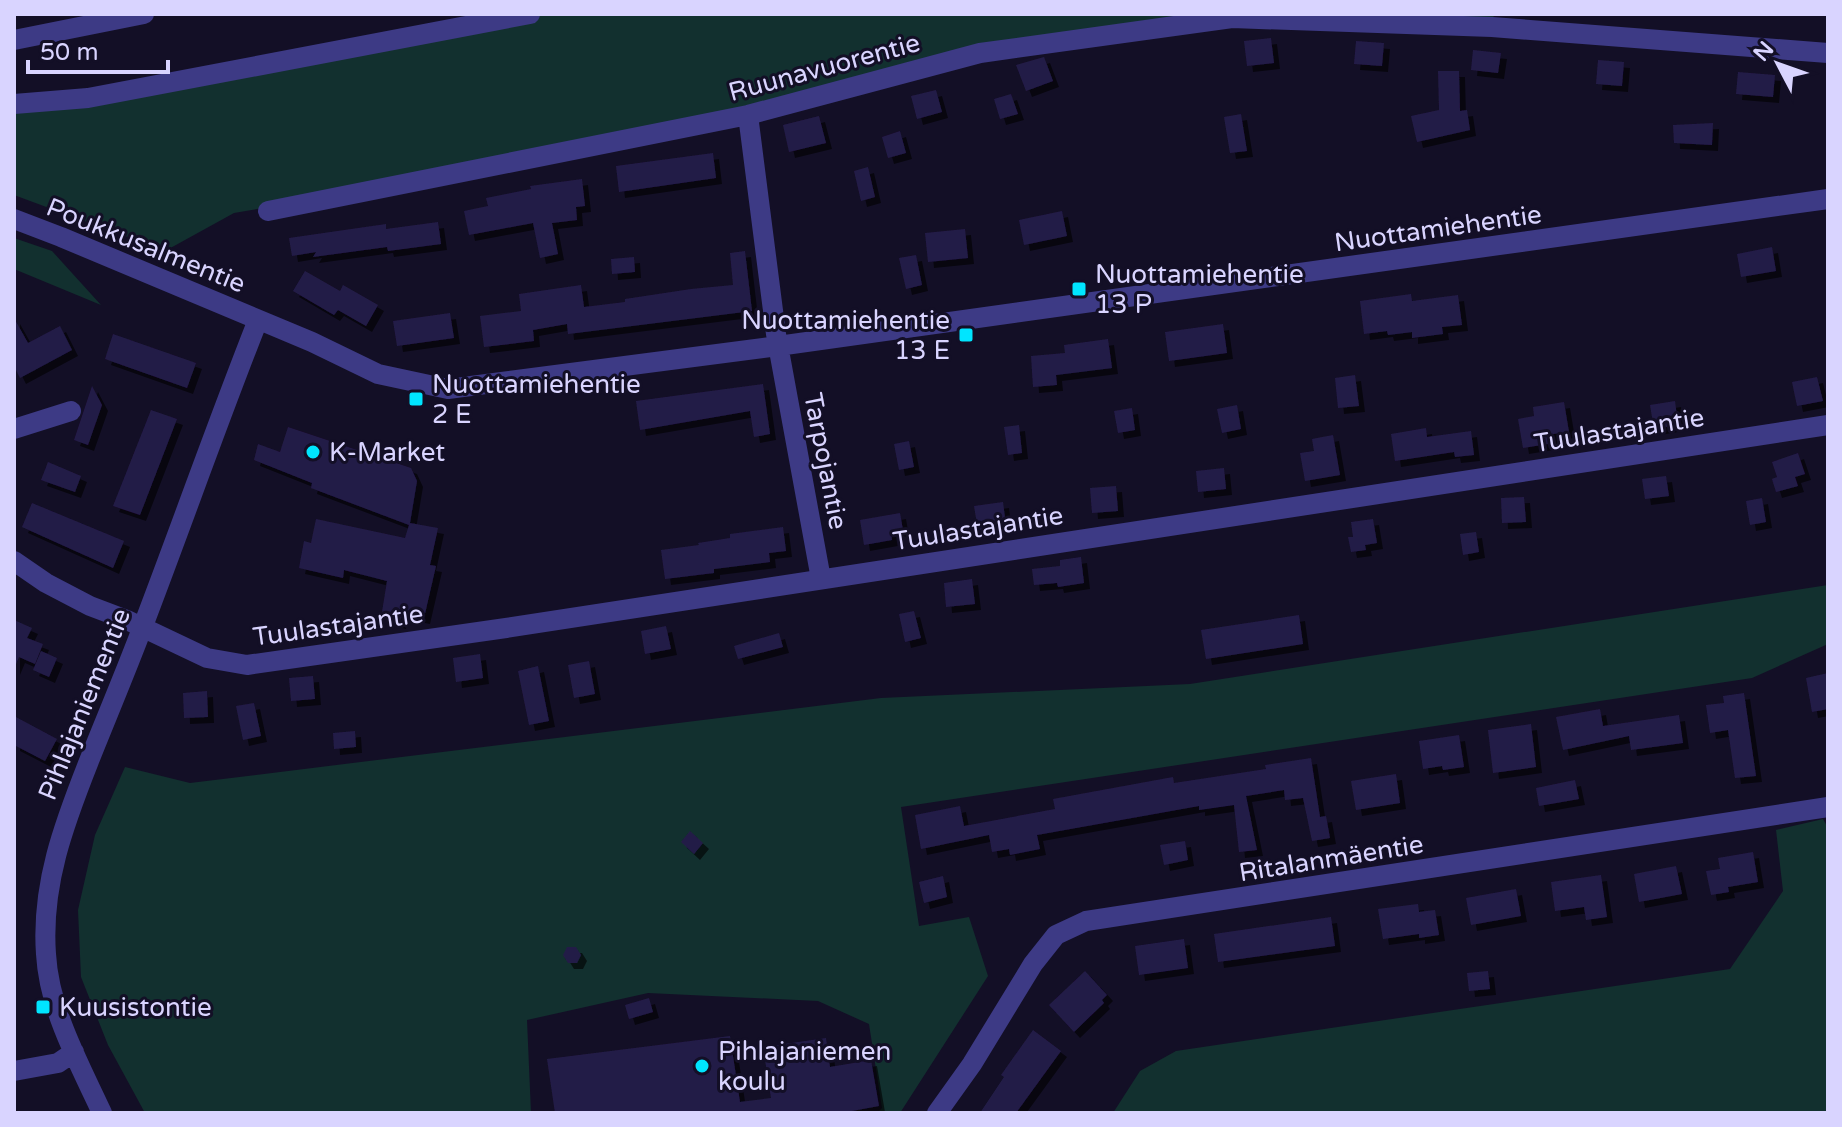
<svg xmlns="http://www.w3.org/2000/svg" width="1842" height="1127" font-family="'Varela Round',sans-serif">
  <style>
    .green { fill: #12302f }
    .building { fill: #241b47; filter: url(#shadow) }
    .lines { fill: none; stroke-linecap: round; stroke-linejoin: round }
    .minor { stroke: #3d3a85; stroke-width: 20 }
    .poi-dot { fill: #00e5ff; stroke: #130f26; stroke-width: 3 }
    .labels { text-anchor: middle; stroke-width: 6; stroke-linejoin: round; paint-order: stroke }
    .street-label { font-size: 26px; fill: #d9d4ff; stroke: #130f26 }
    .poi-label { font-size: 26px; fill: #d9d4ff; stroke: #130f26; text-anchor: start }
  </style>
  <defs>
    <filter id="shadow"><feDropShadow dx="6" dy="6" stdDeviation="0" flood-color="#0009"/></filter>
  </defs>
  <rect width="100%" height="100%" fill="#130f26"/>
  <!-- green -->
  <path class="green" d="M530,14H1494L1492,27L1232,18L980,53L439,178L234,213L165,251L14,195V104Z
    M14,238L52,251L101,305L14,269Z
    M1828,585V644L1752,678L901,807L919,926L969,917L988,976L900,1113H877L882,1108L869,1024L818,1001L648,993L527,1020L531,1113H145L108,1045L81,977L78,910L95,835L125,767L190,783L881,698L1190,684Z
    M1823,819L1828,828V1113H1113L1140,1071L1176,1051L1730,969L1783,891L1776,830Z"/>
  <!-- building -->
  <path class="building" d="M1271,38L1274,63L1247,66L1244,41Z
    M1356,41L1384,43L1382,66L1354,64Z
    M1473,50L1501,53L1498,73L1471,70Z
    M1044,57L1053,81L1026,91L1016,65Z
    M1598,60L1624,62L1622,86L1596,84Z
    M1438,71H1459L1460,111L1467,110L1470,130L1417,142L1411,116L1439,110Z
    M1738,72L1775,75L1773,97L1736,94Z
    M936,90L942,112L917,119L911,96Z
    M1011,94L1018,114L1000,119L994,99Z
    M1241,114L1247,151L1230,153L1224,117Z
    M819,116L826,143L789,152L783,125Z
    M1713,123L1712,145L1674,143L1673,125Z
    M900,131L906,153L888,158L882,137Z
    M713,153L716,178L619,192L616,166Z
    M868,167L875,197L861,201L854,171Z
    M582,179L585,206L576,207L577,220L552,223L558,254L540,258L533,223L469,235L464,211L488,206L486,198L531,189L530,186Z
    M1062,211L1067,236L1024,245L1019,220Z
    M438,222L441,244L388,251L387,247L313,257L316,252L292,256L289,238L386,224V229Z
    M965,229L968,258L928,262L925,233Z
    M1772,247L1776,271L1741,277L1737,254Z
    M745,251L752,311L568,334L567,324L533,330L534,341L484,347L480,316L521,311L519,294L581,285L584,307L625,302V299L691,289L733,285L730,253Z
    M916,255L922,285L906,289L899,258Z
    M634,257L635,272L612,274L611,259Z
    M305,271L340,291L343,285L378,305L366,326L338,310L334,315L293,291Z
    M1411,294L1412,301L1458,295L1462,325L1442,327L1443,334L1412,338V332L1388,335L1387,331L1364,334L1360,301Z
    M450,313L454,338L397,346L393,321Z
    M14,318L28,343L60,326L72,350L20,378L14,366Z
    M1223,324L1227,353L1169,361L1165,332Z
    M113,334L196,363L187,388L105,359Z
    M1108,339L1112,368L1056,375L1057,385L1033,387L1031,356L1065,353L1064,345Z
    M1355,375L1359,406L1338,408L1335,378Z
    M1817,377L1823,401L1797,406L1792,382Z
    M763,384L770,434L754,437L750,411L640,430L636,401Z
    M92,386L102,405L88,445L74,440Z
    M1675,401L1678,425L1654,429L1650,405Z
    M1564,402L1569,432L1553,434L1554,443L1523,448L1518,419L1534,416L1533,407Z
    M1237,405L1241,429L1222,433L1217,409Z
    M1132,408L1135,430L1118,433L1114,411Z
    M151,410L177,419L140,515L113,506Z
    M1019,425L1022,453L1008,455L1004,427Z
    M288,427L411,468L417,481L410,523L438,528L430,565L436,566L424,618L402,614L400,623L381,618L387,581L344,570L343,578L299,568L304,541L311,543L316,519L405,538L409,525L311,488L312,483L254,460L258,444L280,452Z
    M1426,428L1427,437L1471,431L1474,455L1455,457L1454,452L1395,461L1391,434Z
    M1333,435L1340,475L1305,481L1300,453L1314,451L1312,439Z
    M909,441L914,467L899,470L894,444Z
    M1798,453L1805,474L1795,477L1798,486L1776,492L1772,479L1777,477L1772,462Z
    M48,462L81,476L75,492L41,480Z
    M1224,468L1226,489L1198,492L1196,471Z
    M1666,476L1669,496L1645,499L1642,479Z
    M1116,486L1118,511L1092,513L1090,488Z
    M1524,497L1526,522L1502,523L1501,498Z
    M1762,498L1766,522L1750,525L1746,501Z
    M1003,502L1006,526L978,530L974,506Z
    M32,503L124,541L113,568L22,527Z
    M900,513L903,530L891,532L892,540L864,545L860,520Z
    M1373,519L1377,543L1365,545L1366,550L1351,552L1348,537H1353L1351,522Z
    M783,527L786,551L769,553L770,562L714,569V573L665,579L661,550L699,545L698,543L730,538V534Z
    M1476,532L1479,552L1463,555L1460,534Z
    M1081,557L1084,583L1058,587L1057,583L1034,585L1032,569L1060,566V560Z
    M972,579L975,604L946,607L944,583Z
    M914,611L921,638L905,642L899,614Z
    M1299,615L1303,644L1206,659L1201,630Z
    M14,620L32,628L27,638L43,644L35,664L19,657L14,669Z
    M666,626L671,649L645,654L641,631Z
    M779,633L783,647L738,659L734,646Z
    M41,651L57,658L49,677L33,670Z
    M480,654L483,678L456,682L453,658Z
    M589,661L595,694L574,698L568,665Z
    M538,666L549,721L529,725L518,671Z
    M1828,673V709L1812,712L1806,678Z
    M313,676L315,699L291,701L289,678Z
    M207,691L208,717L184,718L183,693Z
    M1744,693L1756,776L1735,778L1728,730L1710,733L1706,705L1724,703L1723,696Z
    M254,703L261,736L243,740L236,706Z
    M1600,709L1603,726L1679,715L1683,743L1631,750L1629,736L1563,750L1556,717Z
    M14,716L57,739L45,761L14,745Z
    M1531,724L1536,767L1493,773L1488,730Z
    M355,731L356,747L334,749L333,733Z
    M1459,735L1464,767L1443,770L1442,766L1423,769L1419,741Z
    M1311,758L1320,817L1326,816L1330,838L1312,841L1303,798L1285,800L1284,790L1246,796L1257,850L1239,852L1234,805L1199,810V806L1037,835L1040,849L1010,855L1009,849L992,852L989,835L921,849L915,815L960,806L964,826L1055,809L1053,799L1173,777L1174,783L1266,769L1265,765Z
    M1396,774L1400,803L1356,810L1351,781Z
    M1575,780L1579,799L1539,806L1536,788Z
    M690,831L703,843L694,854L681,842Z
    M1185,841L1188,860L1164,865L1160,845Z
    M1753,852L1758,882L1728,887L1729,892L1711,895L1706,871L1720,869L1718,858Z
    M1676,866L1682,894L1639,902L1634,874Z
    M1601,875L1607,917L1586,920L1584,907L1555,911L1551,882Z
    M943,876L947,897L924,903L919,882Z
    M1516,889L1521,916L1471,925L1466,898Z
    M1418,904L1419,912L1435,910L1439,935L1419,938V934L1383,939L1378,909Z
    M1331,917L1335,946L1218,962L1214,934Z
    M1184,939L1188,968L1139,975L1135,946Z
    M567,947H576L581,955L577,963H568L563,955Z
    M1085,971L1107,995L1102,1000L1104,1003L1074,1032L1049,1005Z
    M1488,971L1490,989L1469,991L1467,973Z
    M649,998L653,1012L629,1019L625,1005Z
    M1033,1030L1061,1051L1016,1113H980L1004,1077L1001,1075Z
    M730,1036L740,1102L771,1098L763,1047L826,1038L830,1067L871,1060L879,1106L841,1113H555L547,1059Z"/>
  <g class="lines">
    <!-- minor -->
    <path class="minor" d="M14,40L144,14
      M14,104L88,98L530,14
      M748,115L776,334L821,579
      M268,211L748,115L980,53L1232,18L1492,27L1828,53
      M14,219L61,237L312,342L378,374L448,389L778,346L1828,199
      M14,429L71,411
      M14,561L46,583L90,606L127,620L207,658L247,665L506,628L1828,425
      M14,1071L58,1063L74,1052
      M102,1113C79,1063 49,1010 46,954C41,885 64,824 89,761C107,716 126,671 143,626C182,524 218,421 258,320
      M937,1113L972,1064L1033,964L1056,935L1086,921L1828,807"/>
  </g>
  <!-- markers -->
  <g class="poi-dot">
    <rect x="1071" y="281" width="16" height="16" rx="4"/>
    <rect x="958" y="327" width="16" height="16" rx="4"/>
    <rect x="408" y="391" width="16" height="16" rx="4"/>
    <circle cx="313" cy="452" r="8"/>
    <rect x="35" y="999" width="16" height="16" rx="4"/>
    <circle cx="702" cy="1066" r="8"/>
  </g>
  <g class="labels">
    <!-- street labels -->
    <g class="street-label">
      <text transform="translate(824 67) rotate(-15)" y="9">Ruunavuorentie</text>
      <text transform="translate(1438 228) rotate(-8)" y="9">Nuottamiehentie</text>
      <text transform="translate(146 245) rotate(22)" y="9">Poukkusalmentie</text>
      <text transform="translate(1619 430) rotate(-9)" y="9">Tuulastajantie</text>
      <text transform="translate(826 461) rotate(79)" y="9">Tarpojantie</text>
      <text transform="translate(978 528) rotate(-9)" y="9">Tuulastajantie</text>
      <text transform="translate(338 625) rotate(-8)" y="9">Tuulastajantie</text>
      <text transform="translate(84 704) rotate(-68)" y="9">Pihlajaniementie</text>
      <text transform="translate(1331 858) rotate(-9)" y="9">Ritalanmäentie</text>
    </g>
    <!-- poi labels -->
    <g class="poi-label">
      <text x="1095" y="283">Nuottamiehentie<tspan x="1095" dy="30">13 P</tspan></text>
      <text x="950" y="329" text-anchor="end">Nuottamiehentie<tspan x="950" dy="30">13 E</tspan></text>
      <text x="432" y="393">Nuottamiehentie<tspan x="432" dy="30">2 E</tspan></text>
      <text x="329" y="461">K-Market</text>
      <text x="59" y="1016">Kuusistontie</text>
      <text x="718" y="1060">Pihlajaniemen<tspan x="718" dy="30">koulu</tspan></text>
    </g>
  </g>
  <!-- border -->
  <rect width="1842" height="1127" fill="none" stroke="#d9d4ff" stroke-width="32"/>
  <!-- north arrow -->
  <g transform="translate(1778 64) rotate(311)" stroke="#130f26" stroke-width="6" paint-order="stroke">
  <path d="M0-6L14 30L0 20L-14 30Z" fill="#d9d4ff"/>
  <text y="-12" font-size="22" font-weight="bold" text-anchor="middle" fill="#d9d4ff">N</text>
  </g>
  <!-- scale -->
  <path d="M28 60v12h140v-12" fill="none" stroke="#d9d4ff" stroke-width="4"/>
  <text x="40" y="60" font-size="24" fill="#d9d4ff" stroke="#130f26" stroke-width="6" paint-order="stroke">50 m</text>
</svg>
